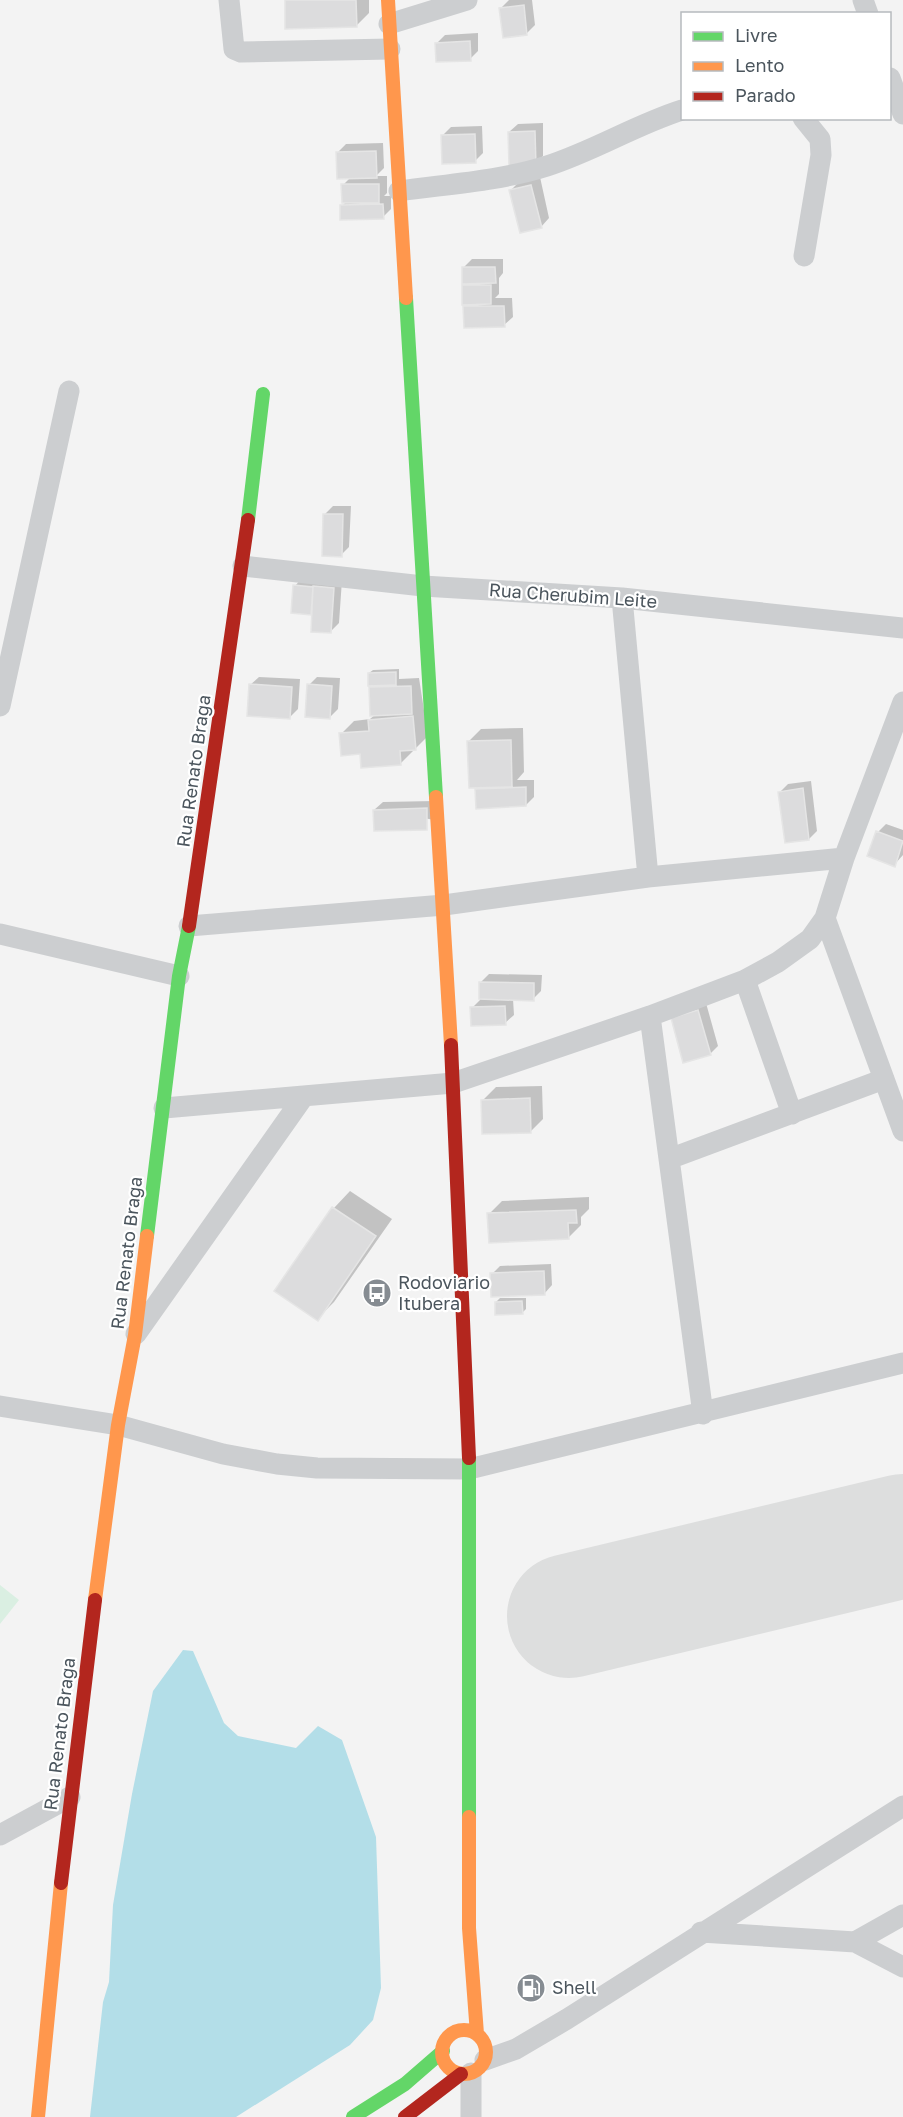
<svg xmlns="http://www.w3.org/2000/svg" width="903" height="2117" font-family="'Golos Text',sans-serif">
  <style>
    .green { fill: #daefe2 }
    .water { fill: #b3dee8 }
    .shadow { fill: #0003 }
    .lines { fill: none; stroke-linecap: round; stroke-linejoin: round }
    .runway { stroke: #dddede; stroke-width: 124 }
    .building { fill: #dcdcdd; stroke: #e5e5e5; stroke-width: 1.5 }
    .street { stroke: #ccced0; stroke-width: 21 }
    .fast { stroke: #63d668; stroke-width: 14 }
    .slow { stroke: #ff974d; stroke-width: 14 }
    .jam { stroke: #b3261e; stroke-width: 14 }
    .labels { text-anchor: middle; stroke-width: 4.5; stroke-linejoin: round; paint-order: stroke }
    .street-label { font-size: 18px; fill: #4b555d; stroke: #fff }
    .poi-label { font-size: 18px; fill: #4b555d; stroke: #fff; text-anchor: start }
  </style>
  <rect width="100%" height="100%" fill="#f3f3f3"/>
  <!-- green -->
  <path class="green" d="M0,1585L19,1600L0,1624Z"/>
  <!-- water -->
  <path class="water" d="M183,1650L193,1651L224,1723L238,1736L296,1748L318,1726L342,1740L376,1837L381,1988L373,2020L350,2045L236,2117H90L103,2002L109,1982L113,1905L132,1794L153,1691Z"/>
  <!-- shadow -->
  <path class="shadow" d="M286,0H369V13L356,26Z
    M509,0H532L535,25L527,33L501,8Z
    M478,33V51L470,59L437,43L445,35Z
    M543,123V156L535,164L509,132L518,124Z
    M482,126L483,153L475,161L443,135L451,127Z
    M383,143L384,168L376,176H387V193L384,196H391V209L383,217L342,206L346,202L343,185L351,177L337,153L346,144Z
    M540,177L549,218L541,227L511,190L519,182Z
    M472,259H503V273L499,278V294L495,298H512L513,317L504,325L464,307L468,303L463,286L467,282L463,268Z
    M333,506H351L349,547L341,555L325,514Z
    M303,577L342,580L339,623L330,632L313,613L293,612L295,586Z
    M399,669V679L419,678L428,736L400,764L362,752L341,734L354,721L370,719L376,714L371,688L374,684L369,673L373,670Z
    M259,677L300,679L298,709L290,717L250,685Z
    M317,677L340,678L338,709L329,718L309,685Z
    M523,728L524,772L517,780H534V797L526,805L477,790L480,786L468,742L481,729Z
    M811,781L817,831L809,839L780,792L788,784Z
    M434,801L435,820L374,810L383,802Z
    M886,824L903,830V855L894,865L878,832Z
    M489,974L542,975L541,991L533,999H513L514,1015L505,1023L472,1008L480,1000L481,982Z
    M706,1003L718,1046L710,1054L673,1018Z
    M542,1086L543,1119L530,1132L483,1100L496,1087Z
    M350,1191L392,1219L334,1302L317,1319L276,1291L334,1208Z
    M589,1197V1209L581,1217V1225L568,1238L489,1214L502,1201Z
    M551,1264L552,1285L544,1294L492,1274L500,1266Z
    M500,1298H526V1309L522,1313L496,1302Z"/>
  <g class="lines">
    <!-- runway -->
    <path class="runway" d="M569,1616L903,1536"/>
  </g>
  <!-- building -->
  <path class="building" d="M285,0H356L357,27L285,29Z
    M524,5L527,35L503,38L499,8Z
    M470,41L471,61L436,62L435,43Z
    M535,131L536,166H509L508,132Z
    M475,134L476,163L442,164L441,135Z
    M376,151L377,178L337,179L336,152Z
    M341,184H379V203H342Z
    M531,185L542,228L520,233L509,190Z
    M383,204L384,219L340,220V205Z
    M462,267H495L496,283L462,284Z
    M462,285H491V304L462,305Z
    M463,306H504L505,327L464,328Z
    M323,514H343L342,557L322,556Z
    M293,585L313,587L311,615L291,613Z
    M313,586L334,588L331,633L311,632Z
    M396,672V685L368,686V673Z
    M249,684L292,687L290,719L247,716Z
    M307,684L332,686L330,719L305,717Z
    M411,686L412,714L370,716L369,687Z
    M413,716L416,750L400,751L401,765L361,768L360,754L341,756L339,733L369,731L368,720Z
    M511,740L512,787L469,788L467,741Z
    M526,787V806L476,809L475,789Z
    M803,788L809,840L785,843L778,792Z
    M427,808V830L374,831L373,810Z
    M876,831L903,841L895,867L867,856Z
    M479,982L534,983V1001L479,999Z
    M505,1006L506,1025L471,1026L470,1007Z
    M698,1010L711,1055L683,1063L671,1018Z
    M530,1098L531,1133L482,1134L481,1100Z
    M332,1207L376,1236L318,1321L274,1291Z
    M576,1210L577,1223H568L569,1239L489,1243L487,1213Z
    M544,1271L545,1295L491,1297L490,1273Z
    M522,1301L523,1314L495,1315V1302Z"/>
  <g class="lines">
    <!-- street -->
    <path class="street" d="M229,0L234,49L241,52L390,49
      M863,0L868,14
      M389,24L467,0
      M890,78L903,114
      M803,118L820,139L821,155L804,256
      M399,191C448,184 500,181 547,166C594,151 635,125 682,110
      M243,566L423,586L622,598L903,628
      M622,598L648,877
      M0,706L69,391
      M825,918L903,1131
      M189,926L444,905L648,877L844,858
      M0,934L179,976
      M745,980L792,1114
      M650,1016L703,1414
      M164,1108L453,1083L650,1016L745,980L778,962L810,939L825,918L844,858L903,702
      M669,1159L884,1079
      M136,1334L304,1096
      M0,1406L118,1425L223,1454L277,1464L317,1468L469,1469L903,1363
      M0,1835L70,1797
      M701,1932L855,1942L903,1967
      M855,1942L903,1915
      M485,2060L516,2049L567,2019L903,1806
      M471,2117V2073"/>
    <!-- fast -->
    <path class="fast" d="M406,298L436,797
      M248,520L263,394
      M147,1236L179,976L189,926
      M469,1458V1817
      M353,2117L405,2084L443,2051"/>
    <!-- slow -->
    <path class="slow" d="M388,0L406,298
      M436,797L451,1045
      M95,1600L118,1425L135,1335L147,1236
      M469,1817V1928L477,2034
      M442 2052a22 22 0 1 1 44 0a22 22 0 1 1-44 0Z
      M38,2117L61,1883"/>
    <!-- jam -->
    <path class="jam" d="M189,926L248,520
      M451,1045L469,1458
      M61,1883L95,1600
      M405,2117L461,2074"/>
  </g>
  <!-- icons -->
  <defs>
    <g id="bus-disc" transform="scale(1.5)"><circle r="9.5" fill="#868c92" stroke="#fff"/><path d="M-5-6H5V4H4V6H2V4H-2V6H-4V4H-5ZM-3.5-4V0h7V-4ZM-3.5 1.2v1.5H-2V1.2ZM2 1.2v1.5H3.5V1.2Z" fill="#fff"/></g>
    <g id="fuel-disc" transform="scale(1.5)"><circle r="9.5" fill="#868c92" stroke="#fff"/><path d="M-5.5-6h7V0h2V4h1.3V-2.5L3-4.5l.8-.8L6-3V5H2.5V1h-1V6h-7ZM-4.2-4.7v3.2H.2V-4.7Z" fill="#fff"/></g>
  </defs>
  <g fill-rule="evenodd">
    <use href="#bus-disc" x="377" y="1293"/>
    <use href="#fuel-disc" x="531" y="1988"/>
  </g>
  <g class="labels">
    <!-- street labels -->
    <g class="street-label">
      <text transform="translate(573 596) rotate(4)" y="6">Rua Cherubim Leite</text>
      <text transform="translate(194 771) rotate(-82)" y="6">Rua Renato Braga</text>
      <text transform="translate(127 1253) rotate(-83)" y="6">Rua Renato Braga</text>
      <text transform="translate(60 1734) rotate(-83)" y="6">Rua Renato Braga</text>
    </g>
    <!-- poi labels -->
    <g class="poi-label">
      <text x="398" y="1289">Rodoviario<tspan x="398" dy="21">Itubera</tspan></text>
      <text x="552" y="1994">Shell</text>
    </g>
  </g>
  <!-- legend -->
  <rect x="681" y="12" width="210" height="108" fill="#ffffff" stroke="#b7bbbe" stroke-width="1.5"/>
  <rect x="693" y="32" width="30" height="9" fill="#63d668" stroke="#b7bbbe" stroke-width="1.5"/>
  <text x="735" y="42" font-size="18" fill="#4b555d">Livre</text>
  <rect x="693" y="62" width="30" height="9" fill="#ff974d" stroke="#b7bbbe" stroke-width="1.5"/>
  <text x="735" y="72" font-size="18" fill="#4b555d">Lento</text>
  <rect x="693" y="92" width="30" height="9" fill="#b3261e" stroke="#b7bbbe" stroke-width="1.5"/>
  <text x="735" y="102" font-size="18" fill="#4b555d">Parado</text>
</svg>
